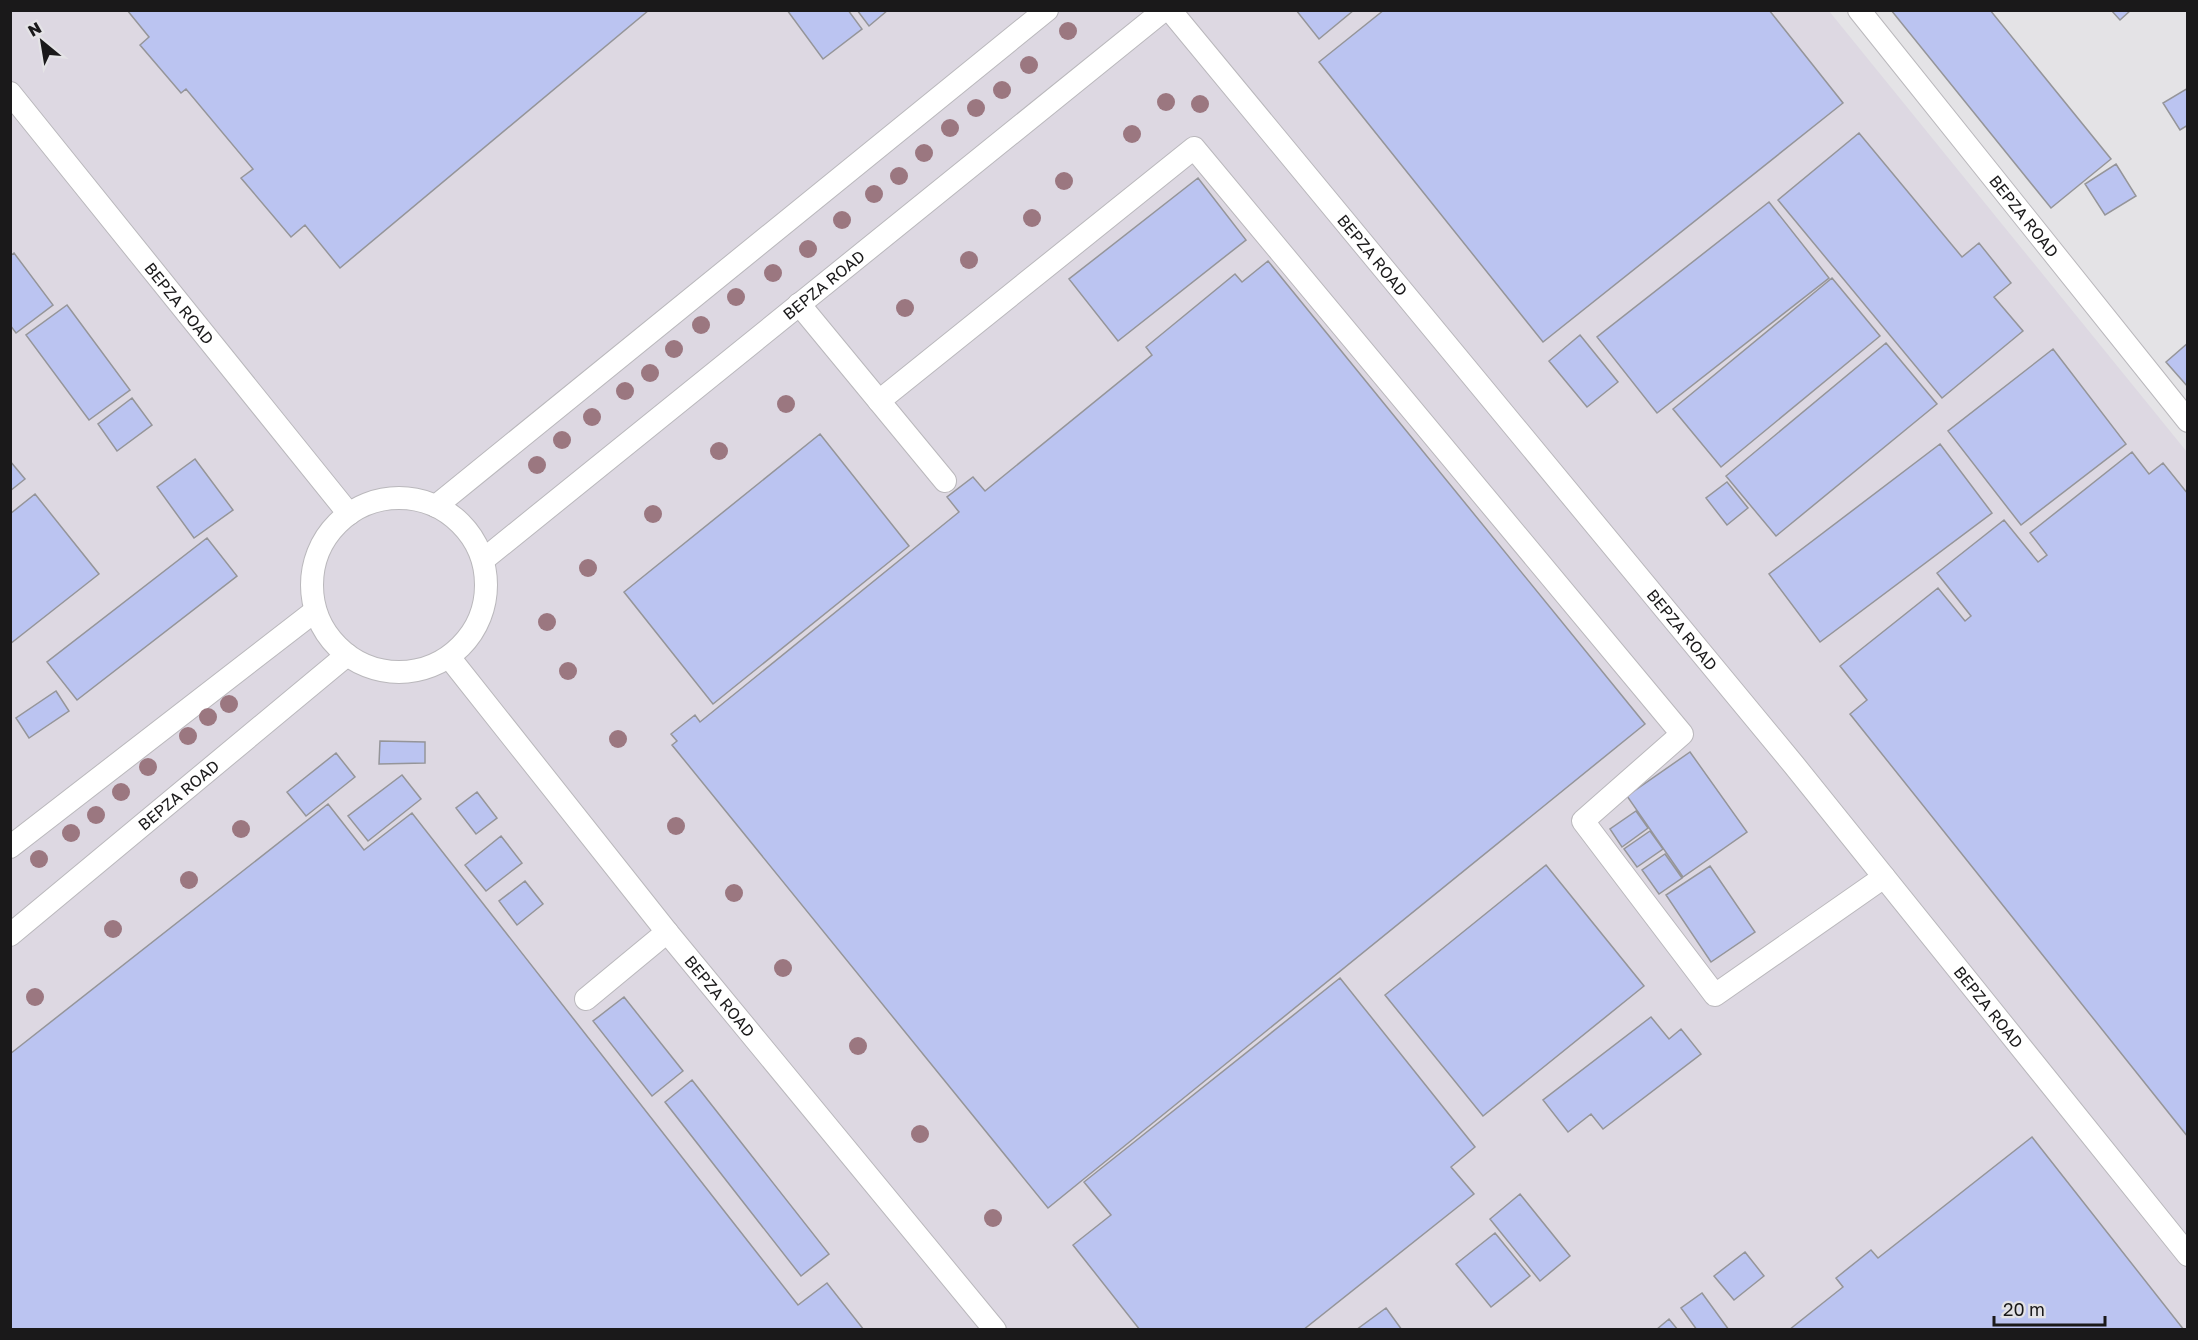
<svg xmlns="http://www.w3.org/2000/svg" width="2198" height="1340" font-family="'Golos Text',sans-serif">
  <style>
    .built { fill: #ddd8e2 }
    .building { fill: #bbc4f1; stroke: #959599; stroke-width: 1.5 }
    .lines { fill: none; stroke-linecap: round; stroke-linejoin: round }
    .lane-casing { stroke: #bab8bc; stroke-width: 24 }
    .lane { stroke: #fff; stroke-width: 22 }
    .tree { fill: #9b7780 }
    .labels { text-anchor: middle; stroke-width: 5; stroke-linejoin: round; paint-order: stroke }
    .street-label { font-size: 16px; fill: #1a191a; stroke: #e4e3e6 }
  </style>
  <rect width="100%" height="100%" fill="#e4e3e6"/>
  <!-- built -->
  <path class="built" d="M10,11H1829L2187,452V1329H11Z"/>
  <!-- building -->
  <path class="building" d="M127,10H649L340,268L305,225L291,237L241,178L253,169L186,89L181,93L140,45L149,37Z
    M787,10H848L862,29L823,59Z
    M857,10H888L869,26Z
    M1296,10H1354L1319,39Z
    M1384,10H1769L1843,103L1543,342L1319,62Z
    M1891,10H1990L2111,159L2051,208Z
    M2111,10H2131L2120,20Z
    M2188,88V125L2180,130L2163,103Z
    M1859,133L1962,257L1979,243L2011,283L1994,297L2023,331L1942,398L1778,200Z
    M2116,164L2136,196L2105,215L2085,184Z
    M1198,178L1246,240L1118,341L1069,279Z
    M1769,202L1829,278L1657,413L1597,337Z
    M14,253L53,305L16,333L10,325V256Z
    M1268,261L1645,724L1048,1208L672,745L677,741L671,734L695,715L700,722L959,512L947,497L973,477L985,491L1152,355L1146,347L1235,274L1242,282Z
    M1832,278L1880,336L1721,467L1673,409Z
    M67,305L130,390L89,420L26,335Z
    M1580,335L1618,382L1587,407L1549,361Z
    M1886,343L1937,404L1776,536L1726,476Z
    M2188,343V387L2166,362Z
    M2053,349L2126,444L2021,525L1948,431Z
    M132,398L152,425L117,451L98,424Z
    M820,434L909,546L713,704L624,592Z
    M1940,444L1992,513L1820,642L1769,574Z
    M2132,452L2149,474L2163,463L2188,494V1137L1850,714L1867,700L1840,666L1938,588L1965,621L1971,616L1937,573L2004,520L2038,562L2047,555L2030,533Z
    M195,459L233,510L194,538L157,487Z
    M10,461L25,479L10,491Z
    M1727,482L1748,508L1727,525L1706,498Z
    M35,494L99,574L10,644V514Z
    M207,538L237,576L77,700L47,662Z
    M56,691L69,711L29,738L16,718Z
    M380,741L425,742V763L379,764Z
    M1690,752L1747,832L1683,877L1627,796Z
    M336,753L355,777L306,816L287,792Z
    M402,775L421,799L368,841L348,816Z
    M477,792L497,818L476,834L456,808Z
    M328,804L364,850L412,813L798,1305L827,1283L864,1330H10V1054Z
    M1636,811L1648,828L1622,847L1610,829Z
    M1650,831L1663,849L1637,867L1624,849Z
    M501,836L522,863L486,891L465,865Z
    M1665,854L1682,878L1659,894L1642,870Z
    M1546,865L1644,986L1483,1116L1385,995Z
    M1710,866L1755,932L1711,962L1666,895Z
    M525,881L543,904L517,925L499,901Z
    M1340,978L1475,1147L1451,1167L1474,1194L1303,1330H1140L1073,1245L1111,1215L1084,1182Z
    M624,997L683,1071L652,1096L593,1021Z
    M1651,1017L1669,1039L1681,1029L1701,1054L1603,1129L1591,1114L1568,1132L1543,1100Z
    M692,1080L829,1254L801,1276L665,1102Z
    M2032,1137L2184,1330H1789L1843,1287L1836,1278L1871,1250L1878,1258Z
    M1520,1194L1570,1256L1540,1281L1490,1219Z
    M1495,1233L1530,1276L1491,1307L1456,1264Z
    M1745,1252L1764,1276L1734,1300L1714,1276Z
    M1702,1293L1729,1330H1697L1681,1308Z
    M1386,1308L1402,1330H1356Z
    M1669,1319L1678,1330H1656Z"/>
  <g class="lines">
    <!-- lane casing -->
    <g class="lane-casing">
      <g id="lane">
        <path id="s1" d="M1170,10L1794,765L2188,1255"/>
        <path id="s2" d="M1859,10L2188,421"/>
        <path id="s3" d="M10,93L349,514"/>
        <path d="M799,304L945,481"/>
        <path d="M879,401L1194,148L1682,734L1583,821L1715,995L1884,877"/>
        <circle cx="399" cy="585" r="87"/>
        <path d="M436,506L1047,10"/>
        <path id="s4" d="M483,560L1164,10"/>
        <path id="s5" d="M449,657L667,932L995,1330"/>
        <path d="M10,847L315,611"/>
        <path id="s6" d="M10,935L347,655"/>
        <path d="M586,999L667,932"/>
      </g>
    </g>
    <!-- lane -->
    <use href="#lane" class="lane"/>
  </g>
  <!-- trees -->
  <g class="tree">
    <circle cx="1068" cy="31" r="9"/>
    <circle cx="1029" cy="65" r="9"/>
    <circle cx="1002" cy="90" r="9"/>
    <circle cx="1166" cy="102" r="9"/>
    <circle cx="1200" cy="104" r="9"/>
    <circle cx="976" cy="108" r="9"/>
    <circle cx="950" cy="128" r="9"/>
    <circle cx="1132" cy="134" r="9"/>
    <circle cx="924" cy="153" r="9"/>
    <circle cx="899" cy="176" r="9"/>
    <circle cx="1064" cy="181" r="9"/>
    <circle cx="874" cy="194" r="9"/>
    <circle cx="1032" cy="218" r="9"/>
    <circle cx="842" cy="220" r="9"/>
    <circle cx="808" cy="249" r="9"/>
    <circle cx="969" cy="260" r="9"/>
    <circle cx="773" cy="273" r="9"/>
    <circle cx="736" cy="297" r="9"/>
    <circle cx="905" cy="308" r="9"/>
    <circle cx="701" cy="325" r="9"/>
    <circle cx="674" cy="349" r="9"/>
    <circle cx="650" cy="373" r="9"/>
    <circle cx="625" cy="391" r="9"/>
    <circle cx="786" cy="404" r="9"/>
    <circle cx="592" cy="417" r="9"/>
    <circle cx="562" cy="440" r="9"/>
    <circle cx="719" cy="451" r="9"/>
    <circle cx="537" cy="465" r="9"/>
    <circle cx="653" cy="514" r="9"/>
    <circle cx="588" cy="568" r="9"/>
    <circle cx="547" cy="622" r="9"/>
    <circle cx="568" cy="671" r="9"/>
    <circle cx="229" cy="704" r="9"/>
    <circle cx="208" cy="717" r="9"/>
    <circle cx="188" cy="736" r="9"/>
    <circle cx="618" cy="739" r="9"/>
    <circle cx="148" cy="767" r="9"/>
    <circle cx="121" cy="792" r="9"/>
    <circle cx="96" cy="815" r="9"/>
    <circle cx="676" cy="826" r="9"/>
    <circle cx="241" cy="829" r="9"/>
    <circle cx="71" cy="833" r="9"/>
    <circle cx="39" cy="859" r="9"/>
    <circle cx="189" cy="880" r="9"/>
    <circle cx="734" cy="893" r="9"/>
    <circle cx="113" cy="929" r="9"/>
    <circle cx="783" cy="968" r="9"/>
    <circle cx="35" cy="997" r="9"/>
    <circle cx="858" cy="1046" r="9"/>
    <circle cx="920" cy="1134" r="9"/>
    <circle cx="993" cy="1218" r="9"/>
  </g>
  <g class="labels">
    <!-- street labels -->
    <g class="street-label">
      <text dy="6" stroke="none"><textPath href="#s2" startOffset="264">BEPZA ROAD</textPath></text>
      <text dy="6" stroke="none"><textPath href="#s1" startOffset="318">BEPZA ROAD</textPath></text>
      <text dy="6" stroke="none"><textPath href="#s4" startOffset="438">BEPZA ROAD</textPath></text>
      <text dy="6" stroke="none"><textPath href="#s3" startOffset="270">BEPZA ROAD</textPath></text>
      <text dy="6" stroke="none"><textPath href="#s1" startOffset="804">BEPZA ROAD</textPath></text>
      <text dy="6" stroke="none"><textPath href="#s6" startOffset="219">BEPZA ROAD</textPath></text>
      <text dy="6" stroke="none"><textPath href="#s5" startOffset="434">BEPZA ROAD</textPath></text>
      <text dy="6" stroke="none"><textPath href="#s1" startOffset="1290">BEPZA ROAD</textPath></text>
    </g>
  </g>
  <!-- border -->
  <rect width="2198" height="1340" fill="none" stroke="#1a191a" stroke-width="24"/>
  <!-- north arrow -->
  <g transform="translate(42 42) rotate(330)" stroke="#e4e3e6" stroke-width="4.5" paint-order="stroke">
  <path d="M0-4.5L10 22L0 15L-10 22Z" fill="#1a191a"/>
  <text y="-9" font-size="16" font-weight="bold" text-anchor="middle" fill="#1a191a">N</text>
  </g>
  <!-- scale -->
  <path d="M1994 1316v9h111v-9" fill="none" stroke="#1a191a" stroke-width="3"/>
  <text x="2003" y="1316" font-size="18" fill="#1a191a" stroke="#e4e3e6" stroke-width="4.5" paint-order="stroke">20 m</text>
</svg>
